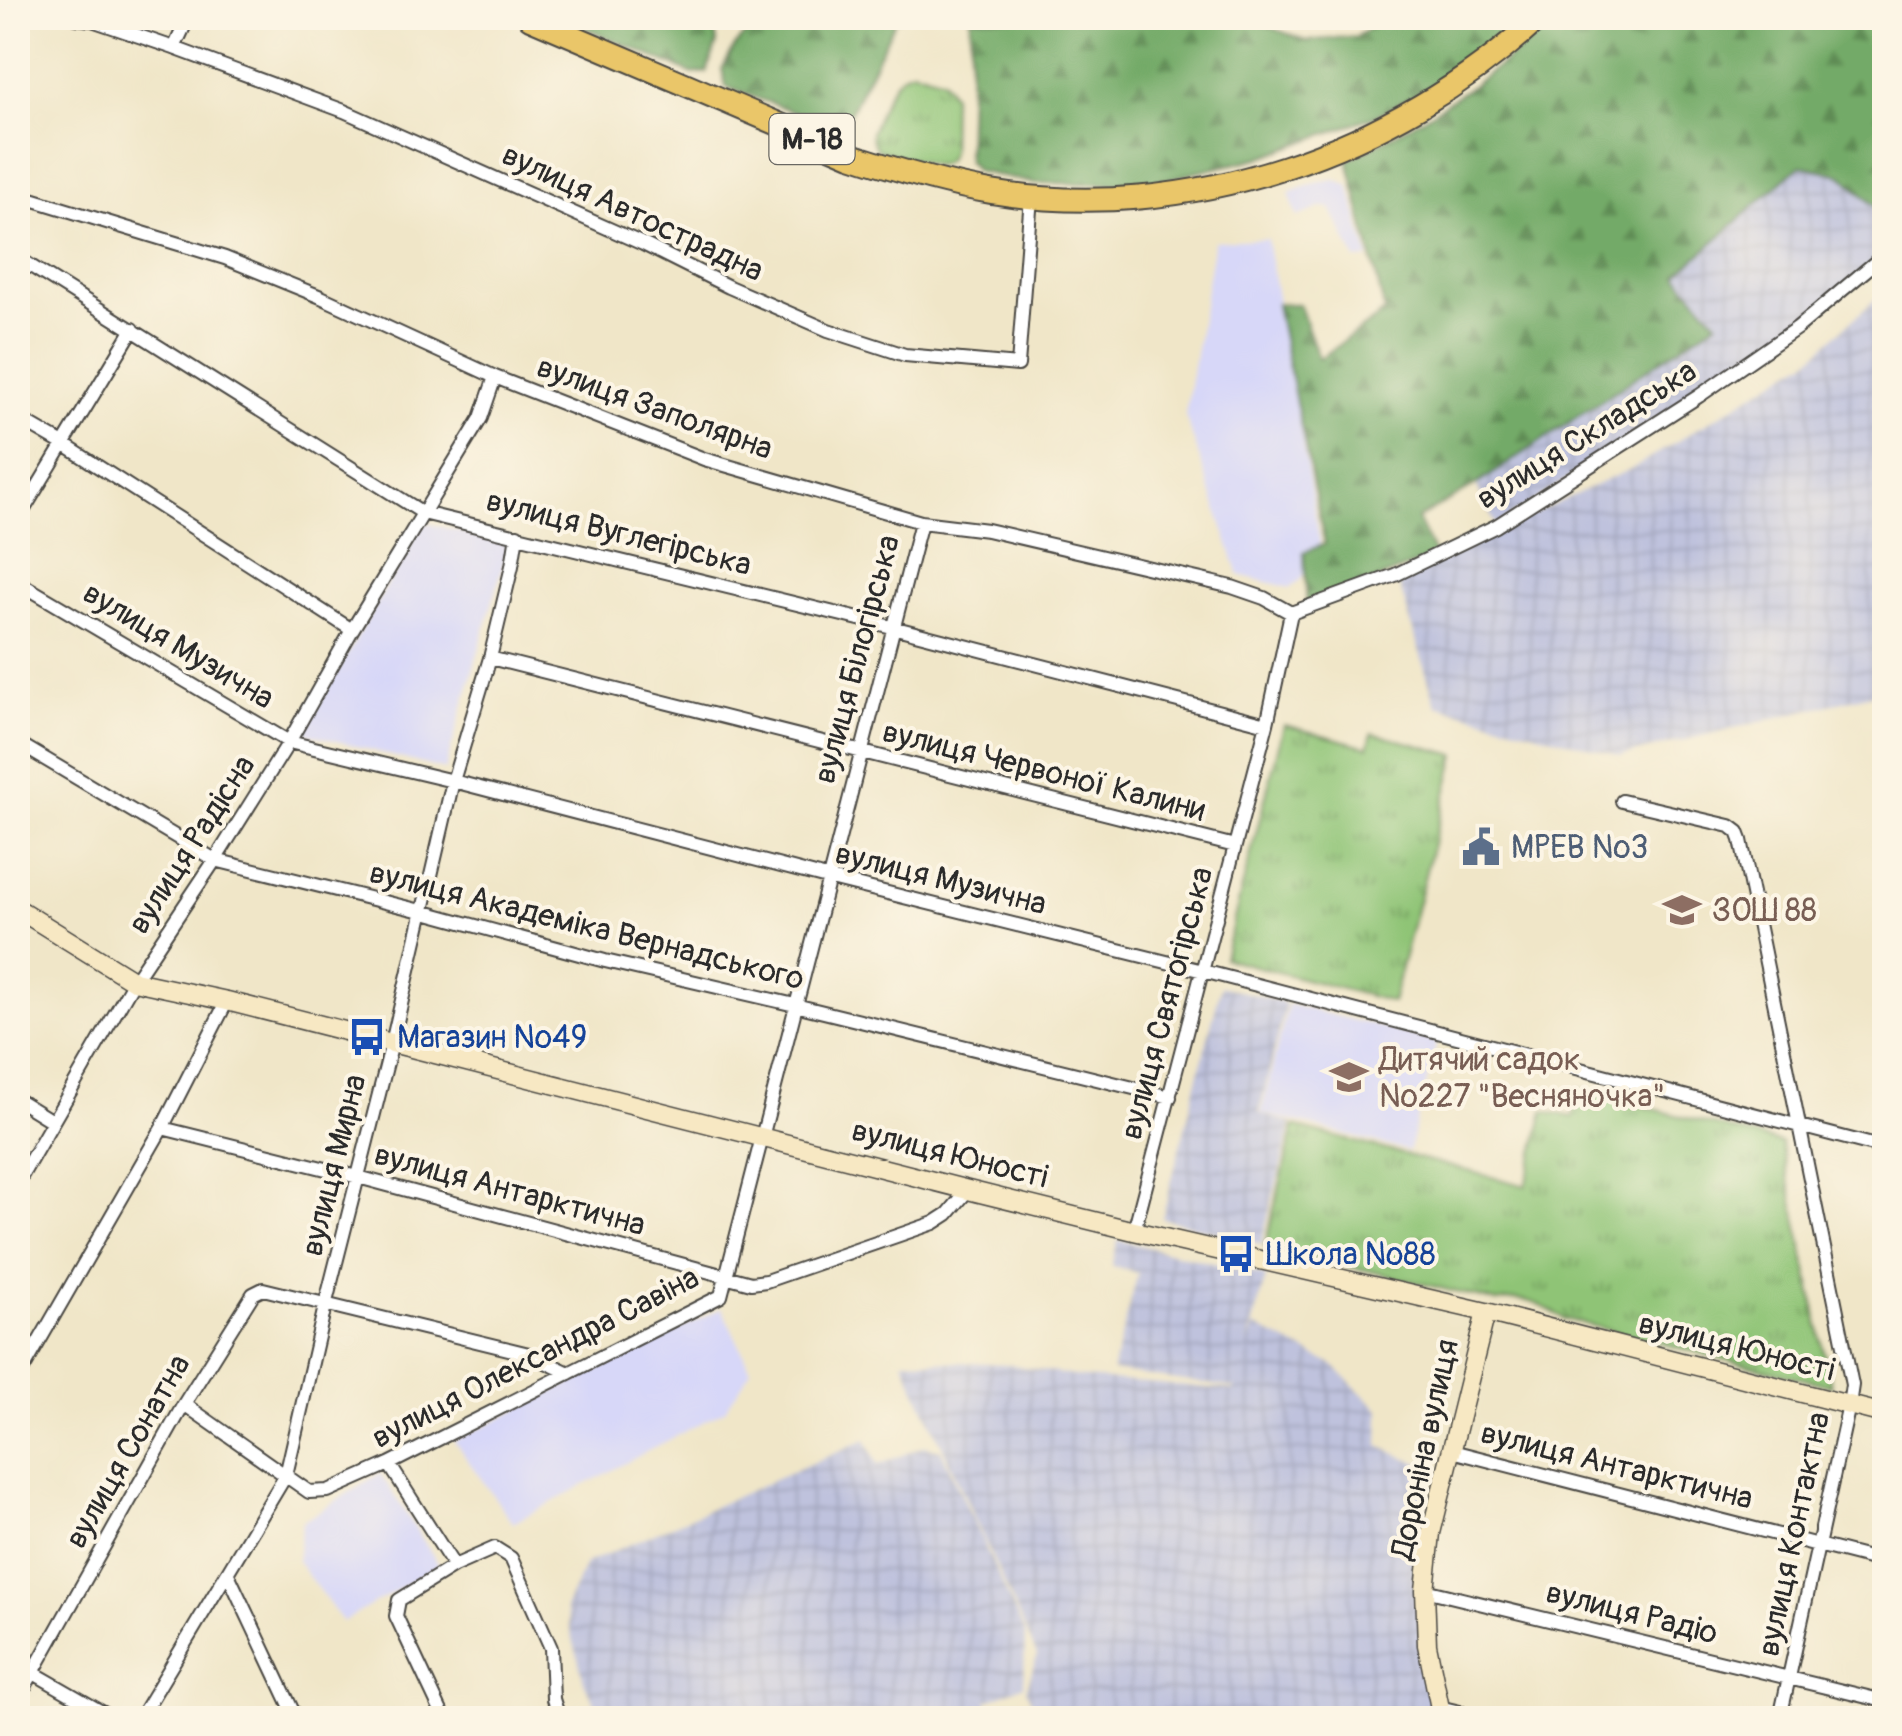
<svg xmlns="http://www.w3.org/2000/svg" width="1902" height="1736" font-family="Pangolin,sans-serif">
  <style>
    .built { fill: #d7d7f8 }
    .industrial { fill: url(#industrial-grid) }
    .grass { fill: url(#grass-tufts); stroke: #5d7850; stroke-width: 2.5 }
    .forest { fill: url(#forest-firs); stroke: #4f6a49; stroke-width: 2.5 }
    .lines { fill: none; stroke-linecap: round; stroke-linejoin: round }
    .street-casing { stroke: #494743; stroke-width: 16 }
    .secondary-casing { stroke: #494743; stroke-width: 21 }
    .highway-casing { stroke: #494743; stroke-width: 26 }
    .street { stroke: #fff; stroke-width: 12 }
    .secondary { stroke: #f7e8c3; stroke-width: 18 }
    .highway { stroke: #eac669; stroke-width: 22 }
    .labels { text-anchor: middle; stroke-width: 8; stroke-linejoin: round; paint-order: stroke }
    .shield { fill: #fcf5e5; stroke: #6a6863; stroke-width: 2.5 }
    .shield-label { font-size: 30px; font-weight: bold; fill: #2b2b2b }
    .street-label { font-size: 32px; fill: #2b2b2b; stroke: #fcf5e5 }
    .service-label { font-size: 32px; fill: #4e5e75; stroke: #fcf5e5; text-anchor: start }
    .education-label { font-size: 32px; fill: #785e54; stroke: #fcf5e5; text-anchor: start }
    .transit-label { font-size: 32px; fill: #164399; stroke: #fcf5e5; text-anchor: start }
  </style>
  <defs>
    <pattern id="industrial-grid" width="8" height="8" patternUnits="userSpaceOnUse" patternTransform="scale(2.5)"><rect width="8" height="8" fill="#bfc2dd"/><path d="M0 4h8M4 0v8" fill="none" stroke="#a4a7be"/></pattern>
    <pattern id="grass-tufts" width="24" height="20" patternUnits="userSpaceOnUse" patternTransform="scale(2.5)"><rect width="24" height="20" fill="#8fc476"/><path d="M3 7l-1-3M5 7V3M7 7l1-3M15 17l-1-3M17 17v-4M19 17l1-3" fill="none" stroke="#759f61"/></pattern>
    <pattern id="forest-firs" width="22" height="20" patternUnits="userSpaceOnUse" patternTransform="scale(2.5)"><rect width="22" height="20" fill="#73aa67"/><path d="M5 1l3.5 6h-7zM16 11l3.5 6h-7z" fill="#5f8b55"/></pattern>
  </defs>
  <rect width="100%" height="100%" fill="#fcf5e5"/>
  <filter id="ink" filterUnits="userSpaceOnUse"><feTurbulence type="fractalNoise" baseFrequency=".01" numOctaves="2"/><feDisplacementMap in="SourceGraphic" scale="20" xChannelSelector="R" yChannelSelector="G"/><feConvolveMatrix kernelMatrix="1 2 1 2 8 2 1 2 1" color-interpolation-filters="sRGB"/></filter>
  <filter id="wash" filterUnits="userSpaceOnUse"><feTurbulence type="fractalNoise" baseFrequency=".0048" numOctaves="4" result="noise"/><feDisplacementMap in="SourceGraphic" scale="40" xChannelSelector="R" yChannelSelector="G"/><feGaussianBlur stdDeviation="2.25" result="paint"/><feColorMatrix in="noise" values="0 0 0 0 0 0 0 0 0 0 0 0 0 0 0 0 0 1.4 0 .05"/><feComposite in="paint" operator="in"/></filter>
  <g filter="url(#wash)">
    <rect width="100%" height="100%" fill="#f0e6c8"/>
    <!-- built -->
    <path class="built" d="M1336,180L1349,185L1369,259L1356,260L1331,208H1320L1297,217L1289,193L1321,181Z
      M1267,239L1320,543L1301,579L1290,588L1239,575L1185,415L1214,241Z
      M423,522L509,544L445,770L303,732Z
      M1288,1004L1437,1041L1409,1151L1261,1113Z
      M722,1308L751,1370L725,1410L513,1523L454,1441Z
      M380,1473L439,1565L343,1622L297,1561L302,1522Z"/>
    <!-- industrial -->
    <path class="industrial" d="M1800,165L1842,175L1879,211L1884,206V255L1797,328L1496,526L1476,485L1716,322L1677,275Z
      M1883,292L1884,691L1621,756L1436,705L1397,578L1639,465L1811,358Z
      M1221,986L1286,1003L1259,1113L1292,1123L1261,1244L1162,1218Z
      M1118,1240L1266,1276L1247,1346L1254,1326L1333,1365L1380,1410L1379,1446L1428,1467L1419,1589L1438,1718H1039L1026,1690L1037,1656L903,1360L1006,1364L1085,1378L1235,1390V1388L1112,1371L1138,1273L1111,1266Z
      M866,1439L878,1465L924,1446L941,1450L1025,1634L1024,1685L987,1701L994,1718H602L584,1682L565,1608L585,1564Z"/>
    <!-- grass -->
    <path class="grass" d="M913,70L943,79L952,94L951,152C947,161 944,165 934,165L877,150L871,138V132C881,112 889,75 913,70Z
      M1284,725L1368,747L1372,733L1456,755L1392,1002L1224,958Z
      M1579,1089L1781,1143L1831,1386L1565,1319C1541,1305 1526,1295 1498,1302L1265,1246L1294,1126L1526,1186L1544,1111L1573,1117Z"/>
    <!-- forest -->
    <path class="forest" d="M562,18H666L674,32L684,31L695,21L715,30L717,43L707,72L693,74Z
      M783,18H902L896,20L842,129L726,87L722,69C741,36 741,30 780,22Z
      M969,18H1247L1306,41L1357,36L1385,18H1517L1453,74L1375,116L1259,158L1146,184L1032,183L976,171L967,160L971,19Z
      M1556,18H1884V206L1880,211L1842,175L1800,165L1677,275L1717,322L1476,485L1417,519L1435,556L1307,608L1304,552L1325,544L1276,304H1299L1319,359L1385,312L1348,160C1423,121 1494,76 1556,18Z"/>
  </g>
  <g filter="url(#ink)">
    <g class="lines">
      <!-- street casing -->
      <g class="street-casing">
        <path id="street" d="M76,18L92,20L174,48L344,111L643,244L729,287L828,330L905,355L1018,365L1031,197
          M174,48L188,18
          M18,195L225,258L321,297L495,377L704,459L921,522L987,530L1232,587L1264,598L1291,613
          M18,258L423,513L892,627L1267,724
          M18,418L63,444L352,630
          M18,519L133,329
          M18,582L289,742L453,781L827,878L1203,971L1884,1148
          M1291,613L1395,575L1496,526L1699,396L1797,328L1884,255
          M490,658L1235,846
          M18,743L215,860L421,911L605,961L795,1005L1170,1097
          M1622,801L1730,826L1738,832L1741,840L1852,1385L1849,1405L1780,1718
          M18,1100L52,1121
          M162,1128L358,1177L751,1283L766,1281L934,1223L948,1214L968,1190
          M18,1182L134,981L215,860L289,742L352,630L481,418L495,377
          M1134,1231L1267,724L1291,613
          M18,1378L162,1128L227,1001
          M184,1404L309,1492L328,1491L389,1464L721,1296L921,522
          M1452,1451L1884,1562
          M389,1464L454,1566
          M228,1574L296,1718
          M1425,1590L1884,1701
          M32,1672L112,1718
          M18,1699L184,1404L253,1294L263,1289L529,1354L569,1373
          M1439,1707L1485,1718
          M140,1718L286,1475L326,1302L392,1043L453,781L490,658L512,566L517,535
          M444,1718L396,1616L399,1600L454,1566L495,1548L511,1558L551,1648L553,1699L559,1718"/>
      </g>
      <!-- secondary casing -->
      <g class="secondary-casing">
        <path id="secondary" d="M18,909L134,981L227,1001L968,1190L1134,1231L1486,1312L1884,1414
          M1442,1718L1427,1645L1425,1590L1431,1533L1486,1312"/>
      </g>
      <!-- highway casing -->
      <g class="highway-casing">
        <path id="highway" d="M530,18L851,155C897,170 944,184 991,192C1188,225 1395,151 1539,18"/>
      </g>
      <!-- street -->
      <use href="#street" class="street"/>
      <!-- secondary -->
      <use href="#secondary" class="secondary"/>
      <!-- highway -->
      <use href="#highway" class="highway"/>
    </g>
  </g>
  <!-- icons -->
  <defs>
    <g id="civic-bare" transform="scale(3)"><path d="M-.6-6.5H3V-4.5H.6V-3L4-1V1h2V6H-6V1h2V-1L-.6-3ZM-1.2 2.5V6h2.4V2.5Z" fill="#5c6f8a" stroke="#fcf5e5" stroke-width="2.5" paint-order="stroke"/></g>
    <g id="school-bare" transform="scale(3)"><path d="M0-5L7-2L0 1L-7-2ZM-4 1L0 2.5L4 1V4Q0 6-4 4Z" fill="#8d6e63" stroke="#fcf5e5" stroke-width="2.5" paint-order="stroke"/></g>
    <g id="bus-bare" transform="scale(3)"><path d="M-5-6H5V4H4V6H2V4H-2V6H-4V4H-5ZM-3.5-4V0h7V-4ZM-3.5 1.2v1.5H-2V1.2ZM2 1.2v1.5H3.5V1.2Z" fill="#1a4fb4" stroke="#fcf5e5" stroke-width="2.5" paint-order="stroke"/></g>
  </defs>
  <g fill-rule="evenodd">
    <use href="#civic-bare" x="1481" y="847"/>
    <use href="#school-bare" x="1682" y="910"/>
    <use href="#bus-bare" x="367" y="1037"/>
    <use href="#school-bare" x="1349" y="1077"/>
    <use href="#bus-bare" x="1236" y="1254"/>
  </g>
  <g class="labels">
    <!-- shield labels -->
    <rect class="shield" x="769.5" y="114" width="85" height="50" rx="8"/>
    <g class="shield-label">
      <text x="812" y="149">М-18</text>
    </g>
    <!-- street labels -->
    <g class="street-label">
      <text transform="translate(633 212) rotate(25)" y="11">вулиця Автострадна</text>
      <text transform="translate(655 407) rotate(20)" y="11">вулиця Заполярна</text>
      <text transform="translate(1586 434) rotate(-32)" y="11">вулиця Складська</text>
      <text transform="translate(619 532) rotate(14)" y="11">вулиця Вуглегірська</text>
      <text transform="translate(179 645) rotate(31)" y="11">вулиця Музична</text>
      <text transform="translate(856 659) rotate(-75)" y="11">вулиця Білогірська</text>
      <text transform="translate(1044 770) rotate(14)" y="11">вулиця Червоної Калини</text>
      <text transform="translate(191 844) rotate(-57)" y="11">вулиця Радісна</text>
      <text transform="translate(941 878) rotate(14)" y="11">вулиця Музична</text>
      <text transform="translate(587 925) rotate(14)" y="11">вулиця Академіка Вернадського</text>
      <text transform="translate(1166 1003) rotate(-75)" y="11">вулиця Святогірська</text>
      <text transform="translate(950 1153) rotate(14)" y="11">вулиця Юності</text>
      <text transform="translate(333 1165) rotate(-76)" y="11">вулиця Мирна</text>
      <text transform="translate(510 1189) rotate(15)" y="11">вулиця Антарктична</text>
      <text transform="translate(1737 1346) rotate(14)" y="11">вулиця Юності</text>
      <text transform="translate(535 1357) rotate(-27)" y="11">вулиця Олександра Савіна</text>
      <text transform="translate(1424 1449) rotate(-78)" y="11">Дороніна вулиця</text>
      <text transform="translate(127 1451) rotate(-60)" y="11">вулиця Сонатна</text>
      <text transform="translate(1617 1465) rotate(14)" y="11">вулиця Антарктична</text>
      <text transform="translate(1793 1534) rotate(-78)" y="11">вулиця Контактна</text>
      <text transform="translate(1632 1612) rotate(14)" y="11">вулиця Радіо</text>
    </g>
    <!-- service labels -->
    <g class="service-label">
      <text x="1511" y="858">МРЕВ №3</text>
    </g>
    <!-- education labels -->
    <g class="education-label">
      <text x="1712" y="921">ЗОШ 88</text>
      <text x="1379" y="1070">Дитячий садок<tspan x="1379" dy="37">№227 "Весняночка"</tspan></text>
    </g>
    <!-- transit labels -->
    <g class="transit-label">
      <text x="397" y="1048">Магазин №49</text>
      <text x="1266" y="1265">Школа №88</text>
    </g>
  </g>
  <!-- margin -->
  <rect width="1902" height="1736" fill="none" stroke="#fcf5e5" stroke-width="60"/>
</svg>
